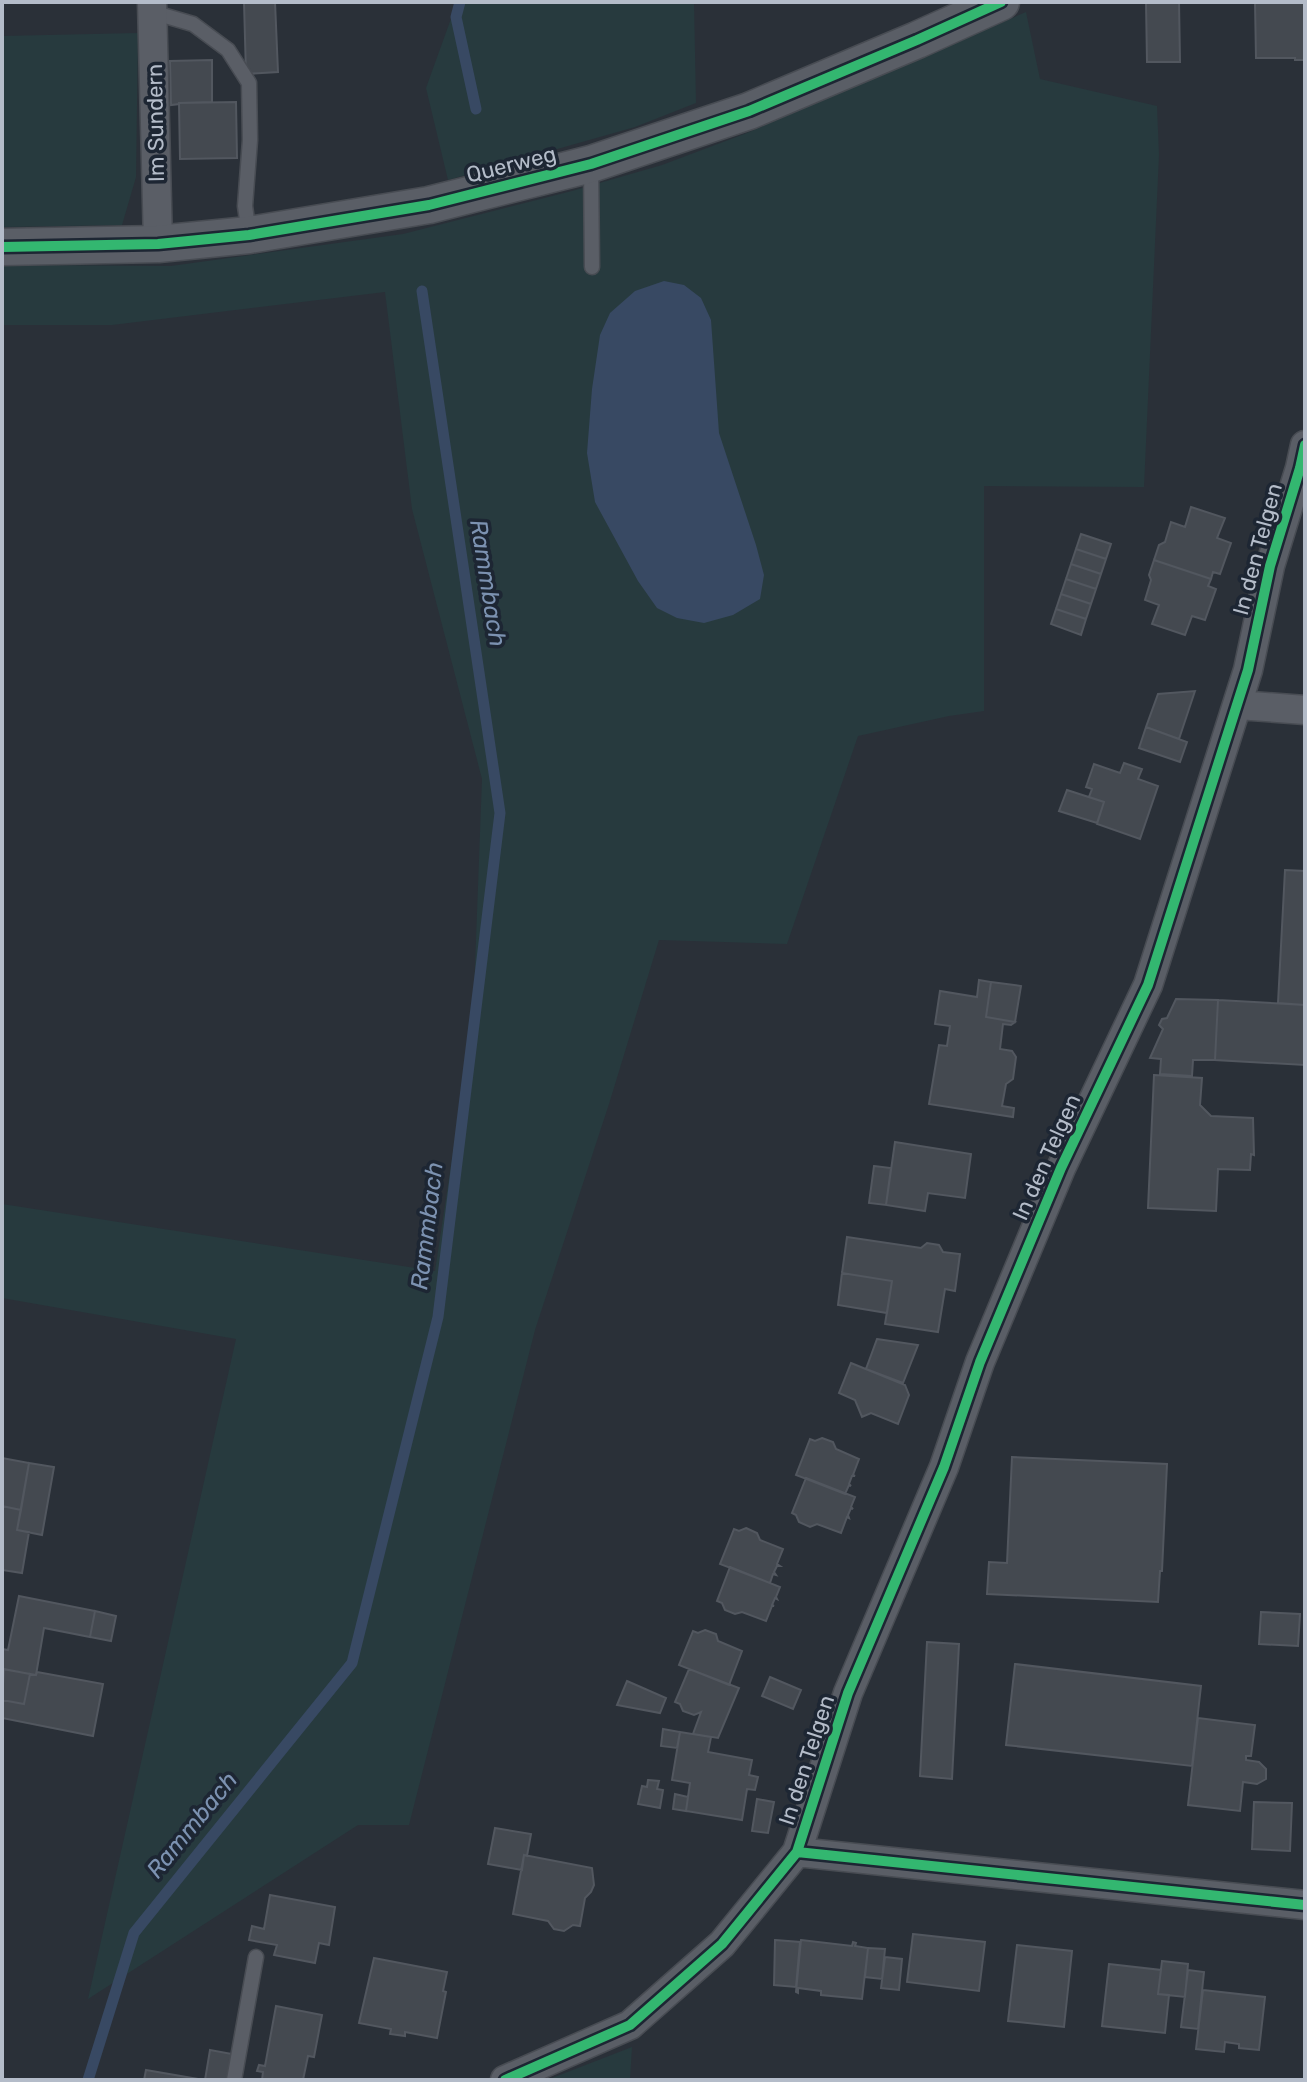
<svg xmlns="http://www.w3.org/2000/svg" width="1307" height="2082" font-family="Rubik,sans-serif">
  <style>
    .green { fill: #273a3e }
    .water { fill: #384963 }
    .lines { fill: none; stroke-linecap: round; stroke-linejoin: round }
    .stream { stroke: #384963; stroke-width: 11 }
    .building { fill: #444950; stroke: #52575f; stroke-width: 2 }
    .service-casing { stroke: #484c53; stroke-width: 17 }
    .minor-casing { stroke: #484c53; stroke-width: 31 }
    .tertiary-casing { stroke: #484c53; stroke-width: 39 }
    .service { stroke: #5a5e66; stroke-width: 14 }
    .minor { stroke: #5a5e66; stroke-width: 28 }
    .tertiary { stroke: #5a5e66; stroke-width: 36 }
    .cycleway-casing { stroke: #1d2633; stroke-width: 15 }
    .cycleway { stroke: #33b770; stroke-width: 10 }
    .labels { text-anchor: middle; stroke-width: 7; stroke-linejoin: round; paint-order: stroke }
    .street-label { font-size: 22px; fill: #b4bcc9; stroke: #1d2633 }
    .water-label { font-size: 24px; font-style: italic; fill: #7c92b1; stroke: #1d2633 }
  </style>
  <rect width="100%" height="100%" fill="#2a3038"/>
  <!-- green -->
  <path class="green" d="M457,2H694L696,103L635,127L448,180L426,88Z
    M1026,12L1040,79L1157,106L1159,155L1144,487L984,486V711L949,716L858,736L787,944L659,940L609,1104L535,1330L409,1825H358L88,1999L236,1339L2,1298V1204L435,1271L473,1020L482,779L412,509L385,292L112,325H2V265L171,266L403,234L572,191L662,165L747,133Z
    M138,33L136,177L122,225L2,227V36Z
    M632,2047L630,2080H547Z"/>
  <!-- water -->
  <path class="water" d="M664,281L684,285L701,298L711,320L719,433L756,545L764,575L760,599L733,615L704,623L677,618L657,608L638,581L595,502L587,453L592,389L600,335L610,313L635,291Z"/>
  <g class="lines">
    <!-- stream -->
    <path class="stream" d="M460,2L456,17L476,109
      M88,2080L134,1933L352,1663L438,1317L500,813L422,291"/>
  </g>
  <!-- building -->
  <path class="building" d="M244,2H275L278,72L246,74Z
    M1146,2H1179L1180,62H1147Z
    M1255,2H1305V60H1295V58H1256Z
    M212,60V102L179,103V104L171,105L170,61Z
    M236,102L237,158L180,159L179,103Z
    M1191,507L1225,518L1217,538L1231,543L1220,574L1213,572L1211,579L1154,560L1159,545L1165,542L1171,522L1185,527Z
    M1081,534L1111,544L1106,559L1076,549Z
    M1076,549L1106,559L1101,574L1071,564Z
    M1154,560L1211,579L1208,586L1216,589L1205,620L1192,616L1185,635L1152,624L1159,605L1145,600L1151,580L1149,575Z
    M1071,564L1101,574L1096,589L1066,579Z
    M1066,579L1096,589L1091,604L1061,594Z
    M1061,594L1091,604L1086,619L1056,609Z
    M1056,609L1086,619L1081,635L1051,624Z
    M1195,691L1179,739L1146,727L1158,694Z
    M1146,727L1187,742L1180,762L1139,748Z
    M1124,763L1142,769L1138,779L1158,786L1140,839L1097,824L1104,802L1089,797L1092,789L1086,787L1094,764L1120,773Z
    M1067,790L1104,802L1097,823L1059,811Z
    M1285,870L1305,871V1005L1278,1003Z
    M979,980L991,982L986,1017L1015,1022L1011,1025L1003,1024L1000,1049L1012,1051L1016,1057L1013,1079L1006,1084L1002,1106L1014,1108L1013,1117L929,1104L939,1045L947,1046L950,1026L935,1024L940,991L977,997Z
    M991,982L1021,986L1015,1022L986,1017Z
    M1176,999L1218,1000L1215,1060H1193L1192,1076L1160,1074L1161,1059L1150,1058L1163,1029L1159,1025L1162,1019L1167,1018Z
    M1218,1000L1305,1005V1065L1215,1060Z
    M1154,1075L1202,1078L1200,1105L1211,1116L1253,1118L1254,1155L1251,1154L1250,1170L1218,1169L1216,1211L1148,1208Z
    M895,1142L971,1154L965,1198L928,1193L925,1211L886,1205Z
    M874,1166L891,1168L886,1205L869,1203Z
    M847,1237L921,1248L927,1243L939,1245L943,1252L960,1254L955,1291L945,1289L938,1332L885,1324L892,1281L842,1273Z
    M842,1273L892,1281L887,1313L838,1305Z
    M877,1339L918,1345L903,1383L866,1369Z
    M851,1363L905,1385L909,1395L898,1424L871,1413L862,1417L855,1400L839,1393Z
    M822,1438L833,1442L836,1449L859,1459L853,1475L855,1476H852L849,1484L851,1486L849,1485L845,1494L796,1475L810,1439L815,1441Z
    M1012,1457L1167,1464L1162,1571H1160L1158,1602L987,1594L989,1562L1007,1563Z
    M2,1458L29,1463L21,1510L2,1506Z
    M29,1463L54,1467L42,1535L17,1530Z
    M806,1478L855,1497L851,1507L853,1509L851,1508L848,1515L849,1518L847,1517L841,1533L817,1524L810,1527L799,1522L796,1515L792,1513Z
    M2,1506L21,1510L17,1530L29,1532L22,1573L2,1570Z
    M746,1528L757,1533L760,1540L783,1549L777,1564L780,1566H777L774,1572L776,1575L773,1574L770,1583L720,1564L734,1529L739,1531Z
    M730,1567L780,1587L776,1597L777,1599L775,1598L772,1605L774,1606H772L766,1621L742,1612L735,1614L725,1610L722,1603L717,1601Z
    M19,1596L95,1611L90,1637L44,1628L36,1675L2,1669V1649L8,1650Z
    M95,1611L116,1616L111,1641L90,1637Z
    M1261,1612L1300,1614L1298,1646L1259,1644Z
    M705,1630L716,1634L718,1641L742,1651L729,1685L679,1665L693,1631L698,1633Z
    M927,1642L959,1644L952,1779L920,1776Z
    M1015,1664L1201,1686L1192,1766L1006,1745Z
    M4,1669L30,1674L24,1704L2,1700Z
    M689,1669L739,1688L718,1738L693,1734L701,1712L694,1715L683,1711L680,1704L675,1702Z
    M37,1672L103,1684L93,1736L2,1718V1700L24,1704L30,1674L36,1675Z
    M770,1677L801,1690L793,1709L762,1696Z
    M627,1681L666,1698L660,1713L617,1705Z
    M1198,1718L1255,1725L1251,1756H1246V1760L1259,1762L1266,1769V1779L1257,1784L1243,1782L1240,1811L1188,1805Z
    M663,1729L680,1732L677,1748L661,1746Z
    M680,1732L711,1737L708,1752L752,1760L749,1775L758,1777L755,1790L747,1789L742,1820L686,1811L690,1783L672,1780Z
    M648,1780L659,1781L657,1789L663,1790L660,1808L638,1804L642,1786L647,1787Z
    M675,1794L688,1797L686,1811L673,1809Z
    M757,1799L774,1802L768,1833L752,1831Z
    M1254,1802L1292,1803L1290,1851L1252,1849Z
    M495,1828L531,1834L527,1856L524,1855L522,1870L488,1864Z
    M524,1855L592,1868L594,1885L591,1892L585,1898L580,1926L573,1925L564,1931L554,1929L548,1921L513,1914Z
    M270,1895L335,1907L329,1945L319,1943L315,1963L274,1955L277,1945L249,1940L252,1926L264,1929Z
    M913,1934L985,1942L979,1991L907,1982Z
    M775,1940L800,1942L796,1987L774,1985Z
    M801,1940L852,1946L853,1942L856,1943L855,1946L868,1948L862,1999L821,1995V1991L798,1988V1993L796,1992Z
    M1017,1945L1072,1951L1064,2027L1008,2021Z
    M868,1948L885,1949L882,1979L865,1977Z
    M885,1957L902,1959L899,1990L881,1988Z
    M374,1958L447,1972L443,1991L446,1992L437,2038L405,2032V2036L390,2034L391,2029L359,2023Z
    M1162,1961L1188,1964L1185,1997L1158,1994Z
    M1109,1964L1161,1970L1158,1994L1169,1995L1165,2033L1102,2026Z
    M1188,1970L1204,1972L1198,2029L1181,2027Z
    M1203,1990L1265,1997L1259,2050L1239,2048V2044L1225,2042L1224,2052L1196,2049Z
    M276,2006L322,2015L314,2057L308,2056L303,2080H262L263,2072L257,2071L259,2065L265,2066Z
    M210,2050L232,2054L228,2080H205Z
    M146,2070L204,2080H144Z"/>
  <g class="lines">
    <!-- service casing -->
    <g class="service-casing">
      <path id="service" d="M152,12L193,24L228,50L249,83L250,140L245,206L249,234
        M591,165L592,267
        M234,2080L256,1957"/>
    </g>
    <!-- minor casing -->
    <g class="minor-casing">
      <path id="minor" d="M152,2L158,244
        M1238,705L1305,710
        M797,1852L1305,1905
        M505,2080L630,2025L722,1944L797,1852L848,1693L944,1467L980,1362L1061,1168L1148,985L1248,670L1270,566L1300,468L1305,445"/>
    </g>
    <!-- tertiary casing -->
    <g class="tertiary-casing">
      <path id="tertiary" d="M2,247L158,244L249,235L429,205L591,164L749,111L917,40L1001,2"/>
    </g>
    <!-- service -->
    <use href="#service" class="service"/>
    <!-- minor -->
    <use href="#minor" class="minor"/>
    <!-- tertiary -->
    <use href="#tertiary" class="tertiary"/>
    <!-- cycleway casing -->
    <g class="cycleway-casing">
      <path id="cycleway" d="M2,247L158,244L249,235L429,205L591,164L749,111L917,40L1001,2
        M797,1852L1305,1905
        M505,2080L630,2025L722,1944L797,1852L848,1693L944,1467L980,1362L1061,1168L1148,985L1248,670L1270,566L1300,468L1305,445"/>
    </g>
    <!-- cycleway -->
    <use href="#cycleway" class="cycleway"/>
  </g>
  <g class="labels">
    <!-- street labels -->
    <g class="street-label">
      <text transform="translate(155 123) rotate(-91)" y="8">Im Sundern</text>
      <text transform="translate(511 164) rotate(-14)" y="8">Querweg</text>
      <text transform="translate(1257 549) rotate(-75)" y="8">In den Telgen</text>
      <text transform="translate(1046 1157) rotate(-66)" y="8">In den Telgen</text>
      <text transform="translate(806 1760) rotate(-72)" y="8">In den Telgen</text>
    </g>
    <!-- water labels -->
    <g class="water-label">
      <text transform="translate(488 583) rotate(81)" y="8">Rammbach</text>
      <text transform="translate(427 1226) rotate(-83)" y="8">Rammbach</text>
      <text transform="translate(192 1825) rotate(-51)" y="8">Rammbach</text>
    </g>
  </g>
  <!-- border -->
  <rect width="1307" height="2082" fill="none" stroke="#b4bcc9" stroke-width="8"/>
</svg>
